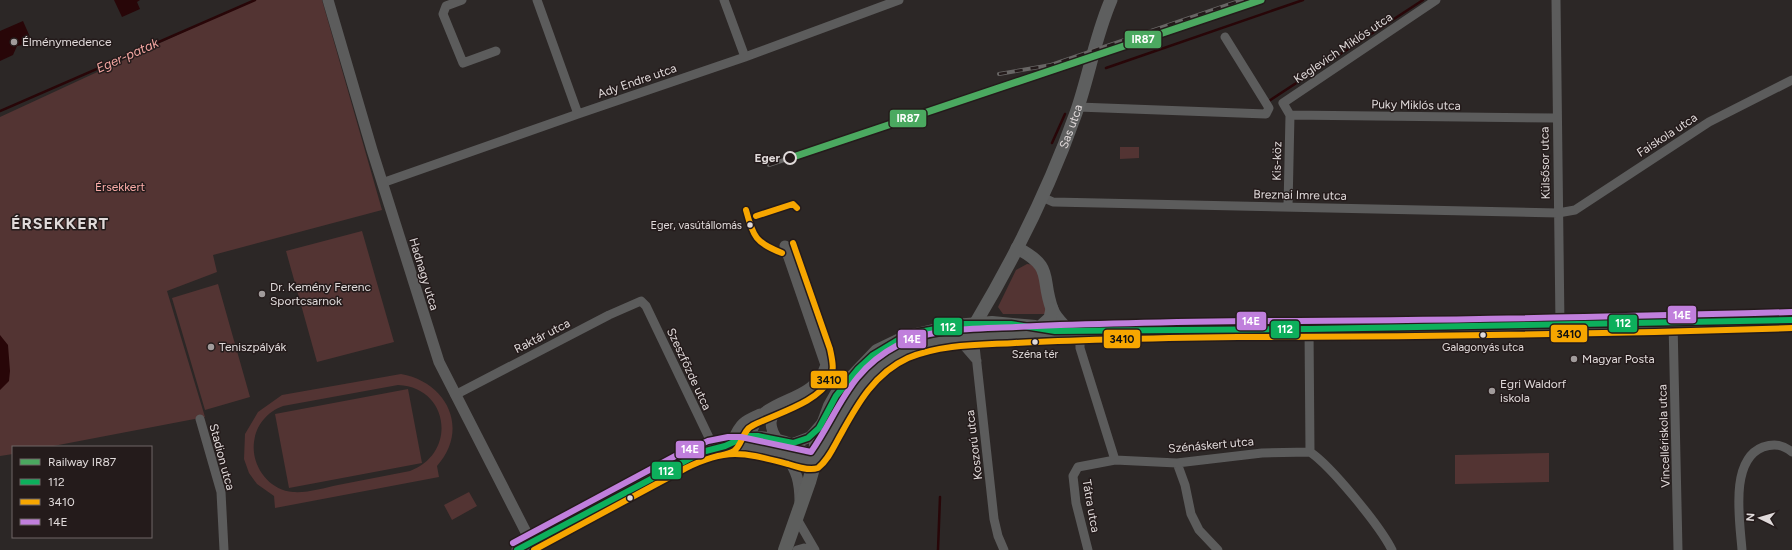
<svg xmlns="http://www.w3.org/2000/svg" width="1792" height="550" font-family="Figtree,sans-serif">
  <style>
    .green { fill: #533433; fill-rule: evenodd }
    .water { fill: #280608 }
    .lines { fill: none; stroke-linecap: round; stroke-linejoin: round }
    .stream { stroke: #280608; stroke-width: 2.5 }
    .minor { stroke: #5c5c5c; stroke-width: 9 }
    .tertiary { stroke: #5c5c5c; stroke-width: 11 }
    .secondary { stroke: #5e5f5f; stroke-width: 13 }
    .primary { stroke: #5d5e5d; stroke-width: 14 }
    .rail-casing { stroke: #686665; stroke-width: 4 }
    .rail { stroke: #241b1b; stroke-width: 2.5; stroke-dasharray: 8; stroke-linecap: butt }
    .bus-1-casing { stroke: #241b1b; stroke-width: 9 }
    .bus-2-casing { stroke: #241b1b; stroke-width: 9 }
    .bus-3-casing { stroke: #241b1b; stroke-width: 9 }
    .bus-1 { stroke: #0daf5c; stroke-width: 6 }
    .bus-2 { stroke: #f7a600; stroke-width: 6 }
    .bus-3 { stroke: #c07fdc; stroke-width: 6 }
    .rail-1-casing { stroke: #241b1b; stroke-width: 10 }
    .rail-1 { stroke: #4ba960; stroke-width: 7 }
    .poi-dot { fill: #a19b9b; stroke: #241b1b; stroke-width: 1.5 }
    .stop-dot { fill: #241b1b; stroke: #e0dada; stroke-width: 2 }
    .bus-dot { fill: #e0dada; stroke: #241b1b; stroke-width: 1.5 }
    .labels { text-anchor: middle; stroke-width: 3; stroke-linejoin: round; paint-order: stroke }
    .bus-label { font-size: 11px; fill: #e0dada; stroke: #241b1b }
    .poi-label { font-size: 12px; fill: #e0dada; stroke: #241b1b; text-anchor: start }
    .street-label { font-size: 12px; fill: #e0dada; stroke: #241b1b }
    .stop-label { font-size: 12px; font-weight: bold; fill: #e0dada; stroke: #241b1b; text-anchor: end }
    .park-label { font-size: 12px; fill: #fcada9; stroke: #241b1b }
    .water-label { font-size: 13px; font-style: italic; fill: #f4a6a2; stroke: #241b1b }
    .district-label { font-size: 16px; font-weight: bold; letter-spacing: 1px; fill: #e0dada; stroke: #241b1b }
    .line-badge { stroke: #241b1b; stroke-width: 1.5 }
    .badge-label { font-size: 11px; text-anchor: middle; font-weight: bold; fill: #fff }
    .pale-badge-label { font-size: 11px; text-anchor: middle; font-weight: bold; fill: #111 }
  </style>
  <rect width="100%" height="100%" fill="#2c2726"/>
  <!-- green -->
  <path class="green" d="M253,0H322L382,210L213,255L217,272L167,291L205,417L48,447H13V454L0,456V117Z
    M1120,147H1139V158L1120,159Z
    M362,231L394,342L317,362L286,251Z
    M1027,264L1036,265L1047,308L1045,314H1003L998,307L1016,270Z
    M218,284L250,397L205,410L172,298Z
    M401,374C447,382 470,429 437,466L439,477L275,508L274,496L257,484L249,473L244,459L245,434L258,412L282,395ZM398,385C449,387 458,453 410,471C386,476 362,480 338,485C324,488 308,493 293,492C268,490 251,465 254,442C256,425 267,412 283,406Z
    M408,389L422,463L289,488L275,414Z
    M1549,453V482L1455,484V455Z
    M469,492L477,506L452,520L444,505Z"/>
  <!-- water -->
  <path class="water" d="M114,0H140L137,2L140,9L122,17Z
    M23,21L30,37L27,44L17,46L13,55L0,61V31Z
    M0,335L8,345L10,371L9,381L0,390Z"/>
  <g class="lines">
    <!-- stream -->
    <path class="stream" d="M1106,68L1303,0
      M1269,101L1423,0
      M0,111L255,0
      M1052,143L1065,114
      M938,550L940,497"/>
    <!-- minor -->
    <path class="minor" d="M462,0L446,6L443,14L463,63L496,51
      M537,0L578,114
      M724,0L745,57
      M1556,0L1560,325
      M1078,107L1266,114L1269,108L1225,37
      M1290,115L1556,118
      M382,183L578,114L745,57L899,0
      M1042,197L1053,202L1558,213L1575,210L1709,122L1792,80
      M1288,207L1290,115L1283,103L1436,0
      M1673,322L1678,550
      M1309,329L1310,452
      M1080,331V348L1115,460
      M974,337L994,519L998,536L1004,550
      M952,341L964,346L977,361
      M455,395L609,315L641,301L646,306L714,448
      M200,419L221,492L224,550
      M1310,452C1331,466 1380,526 1392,550
      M1177,463L1185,485L1191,514L1199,530L1218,550
      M797,519L815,550
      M797,550L804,548L809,550
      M1088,550L1076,503L1073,476L1078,467L1115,460L1177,463L1262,453L1310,452
      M1742,550C1740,522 1729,460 1763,447C1775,443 1783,445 1792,452"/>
    <!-- tertiary -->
    <path class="tertiary" d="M328,0L372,150L439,362L531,542
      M751,435C760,393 813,407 826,365L785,246
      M733,440C740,423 744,421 760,414
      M778,441C767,424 770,419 780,404
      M729,444C742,431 776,437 792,444C801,448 809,455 815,461
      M792,444L810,437L822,423
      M785,455C797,470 800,483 800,502
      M517,550C563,525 610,500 656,476C679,464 703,447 729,445C759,443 786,459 815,461"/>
    <!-- secondary -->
    <g class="secondary">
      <path d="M1017,248C1055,268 1040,276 1052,309C1055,318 1063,324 1069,331"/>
      <path d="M1040,327L1050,318L1052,309"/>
      <path id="s1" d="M974,333L975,324C1015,257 1050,187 1076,113C1089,76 1095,37 1111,0"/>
    </g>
    <!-- primary -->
    <path class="primary" d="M815,461L825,449L851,398L868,378L887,361L911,349L946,339L1080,331L1309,329L1792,320
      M785,550L809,482L815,461L816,444L830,406L838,392L877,351L904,338L954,326L992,323L1035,327"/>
    <!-- rail casing -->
    <g class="rail-casing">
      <path id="rail" d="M999,74L1051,65L1242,0
        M769,165L790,158"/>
    </g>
    <!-- rail -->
    <use href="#rail" class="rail"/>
    <!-- bus-1 casing -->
    <g class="bus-1-casing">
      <path id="bus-1" d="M517,550L702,452L725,446L747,436H758L793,443L808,438L819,428L836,396L858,369L873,355L898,340L919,332L964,324H1011L1055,331L1309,329L1792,320"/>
    </g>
    <!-- bus-2 casing -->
    <g class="bus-2-casing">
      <path id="bus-2" d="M746,210C753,237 756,243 782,253
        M756,216L793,204L797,208
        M714,457C720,455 728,455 734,451C742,445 743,430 752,426C774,414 818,403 830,379C835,370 832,359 830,349L793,243
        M534,550L686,468C728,447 745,453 788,464C797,467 809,471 818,468C829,459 834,446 841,434C858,403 875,373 908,358C942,344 980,345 1015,343C1090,339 1164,338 1238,337C1423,337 1607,334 1792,328"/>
    </g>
    <!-- bus-3 casing -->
    <g class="bus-3-casing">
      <path id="bus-3" d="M513,543L679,454L708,441L728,437H741L811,452C840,410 848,371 898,345C934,327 977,329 1016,327C1094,323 1172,322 1250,321C1431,321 1611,317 1792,312"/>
    </g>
    <!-- bus-1 -->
    <use href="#bus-1" class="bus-1"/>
    <!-- bus-2 -->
    <use href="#bus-2" class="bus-2"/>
    <!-- bus-3 -->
    <use href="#bus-3" class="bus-3"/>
    <!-- rail-1 casing -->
    <g class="rail-1-casing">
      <path id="rail-1" d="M790,158L1261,0"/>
    </g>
    <!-- rail-1 -->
    <use href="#rail-1" class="rail-1"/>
  </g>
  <!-- markers -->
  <g class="poi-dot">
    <circle cx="14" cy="42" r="4"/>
    <circle cx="262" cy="294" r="4"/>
    <circle cx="211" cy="347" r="4"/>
    <circle cx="1574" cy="359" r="4"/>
    <circle cx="1492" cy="391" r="4"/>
  </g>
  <circle class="stop-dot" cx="790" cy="158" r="6"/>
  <g class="bus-dot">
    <circle cx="750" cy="225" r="3.5"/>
    <circle cx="1483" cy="335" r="3.5"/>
    <circle cx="1035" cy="342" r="3.5"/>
    <circle cx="630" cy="498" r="3.5"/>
  </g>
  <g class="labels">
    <!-- bus labels -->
    <g class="bus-label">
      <text x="742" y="229" text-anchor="end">Eger, vasútállomás</text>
      <text x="1483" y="351">Galagonyás utca</text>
      <text x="1035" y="358">Széna tér</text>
    </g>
    <!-- poi labels -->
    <g class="poi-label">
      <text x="22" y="46">Élménymedence</text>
      <text x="270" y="291">Dr. Kemény Ferenc<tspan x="270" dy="14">Sportcsarnok</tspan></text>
      <text x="219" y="351">Teniszpályák</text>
      <text x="1582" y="363">Magyar Posta</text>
      <text x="1500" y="388">Egri Waldorf<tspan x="1500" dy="14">iskola</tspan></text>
    </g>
    <!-- street labels -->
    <g class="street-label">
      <text transform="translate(1343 48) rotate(-34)" y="4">Keglevich Miklós utca</text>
      <text transform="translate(637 81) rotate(-19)" y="4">Ady Endre utca</text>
      <text transform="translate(1416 105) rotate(1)" y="4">Puky Miklós utca</text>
      <text dy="4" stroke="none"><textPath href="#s1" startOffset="229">Sas utca</textPath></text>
      <text transform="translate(1667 135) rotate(-33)" y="4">Faiskola utca</text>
      <text transform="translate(1277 161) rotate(-89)" y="4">Kis-köz</text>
      <text transform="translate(1545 163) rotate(-91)" y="4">Külsősor utca</text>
      <text transform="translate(1300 195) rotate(1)" y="4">Breznai Imre utca</text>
      <text transform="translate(424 274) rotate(73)" y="4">Hadnagy utca</text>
      <text transform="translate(542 336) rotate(-27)" y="4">Raktár utca</text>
      <text transform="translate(689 369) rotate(65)" y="4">Szeszfőzde utca</text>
      <text transform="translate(1664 436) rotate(-92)" y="4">Vincellériskola utca</text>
      <text transform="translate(974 445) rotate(-97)" y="4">Koszorú utca</text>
      <text transform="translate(1211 445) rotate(-5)" y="4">Szénáskert utca</text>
      <text transform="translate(222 457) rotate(75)" y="4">Stadion utca</text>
      <text transform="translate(1091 506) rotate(80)" y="4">Tátra utca</text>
    </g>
    <!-- stop labels -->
    <g class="stop-label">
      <text x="780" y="162">Eger</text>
    </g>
    <!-- park labels -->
    <g class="park-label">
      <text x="120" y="191">Érsekkert</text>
    </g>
    <!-- water labels -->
    <g class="water-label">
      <text transform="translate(127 55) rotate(-24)" y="5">Eger-patak</text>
    </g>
    <!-- district labels -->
    <g class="district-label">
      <text x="60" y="229">ÉRSEKKERT</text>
    </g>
  </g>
  <g class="line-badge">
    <rect x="1124" y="30" width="38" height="19" rx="4" fill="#4ba960"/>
    <rect x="889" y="109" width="38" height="19" rx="4" fill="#4ba960"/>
    <rect x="1667" y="305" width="30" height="19" rx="4" fill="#c07fdc"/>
    <rect x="1236" y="311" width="31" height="20" rx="4" fill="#c07fdc"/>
    <rect x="1608" y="314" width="30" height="19" rx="4" fill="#0daf5c"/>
    <rect x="933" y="317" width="30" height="19" rx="4" fill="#0daf5c"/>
    <rect x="1270" y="320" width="30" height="19" rx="4" fill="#0daf5c"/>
    <rect x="1550" y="324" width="38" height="19" rx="4" fill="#f7a600"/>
    <rect x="1103" y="329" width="38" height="20" rx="4" fill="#f7a600"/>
    <rect x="897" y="329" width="30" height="20" rx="4" fill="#c07fdc"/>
    <rect x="810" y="370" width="38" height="19" rx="4" fill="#f7a600"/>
    <rect x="675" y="440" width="30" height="19" rx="4" fill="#c07fdc"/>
    <rect x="651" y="461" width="31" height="19" rx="4" fill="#0daf5c"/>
  </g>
  <g class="badge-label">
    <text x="1143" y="43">IR87</text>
    <text x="908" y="122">IR87</text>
    <text x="1682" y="319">14E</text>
    <text x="1251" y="325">14E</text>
    <text x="1623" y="327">112</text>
    <text x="948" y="331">112</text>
    <text x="1285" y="333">112</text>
    <text x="912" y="343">14E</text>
    <text x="690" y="453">14E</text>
    <text x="666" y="475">112</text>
  </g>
  <g class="pale-badge-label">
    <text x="1569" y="338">3410</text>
    <text x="1122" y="343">3410</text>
    <text x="829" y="384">3410</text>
  </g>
  <!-- legend -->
  <rect x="12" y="446" width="140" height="92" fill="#241b1b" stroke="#6f6767"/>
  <rect x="20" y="459" width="20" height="6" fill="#4ba960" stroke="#6f6767"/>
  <text x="48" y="466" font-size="12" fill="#e0dada">Railway IR87</text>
  <rect x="20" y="479" width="20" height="6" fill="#0daf5c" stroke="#6f6767"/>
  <text x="48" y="486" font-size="12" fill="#e0dada">112</text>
  <rect x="20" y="499" width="20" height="6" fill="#f7a600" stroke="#6f6767"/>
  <text x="48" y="506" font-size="12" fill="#e0dada">3410</text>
  <rect x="20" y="519" width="20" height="6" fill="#c07fdc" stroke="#6f6767"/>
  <text x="48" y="526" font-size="12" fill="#e0dada">14E</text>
  <!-- north arrow -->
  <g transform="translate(1760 518) rotate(275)" stroke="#241b1b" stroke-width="3" paint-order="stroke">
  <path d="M0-3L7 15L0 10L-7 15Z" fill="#e0dada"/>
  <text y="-6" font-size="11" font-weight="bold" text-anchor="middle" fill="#e0dada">N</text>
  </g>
</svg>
